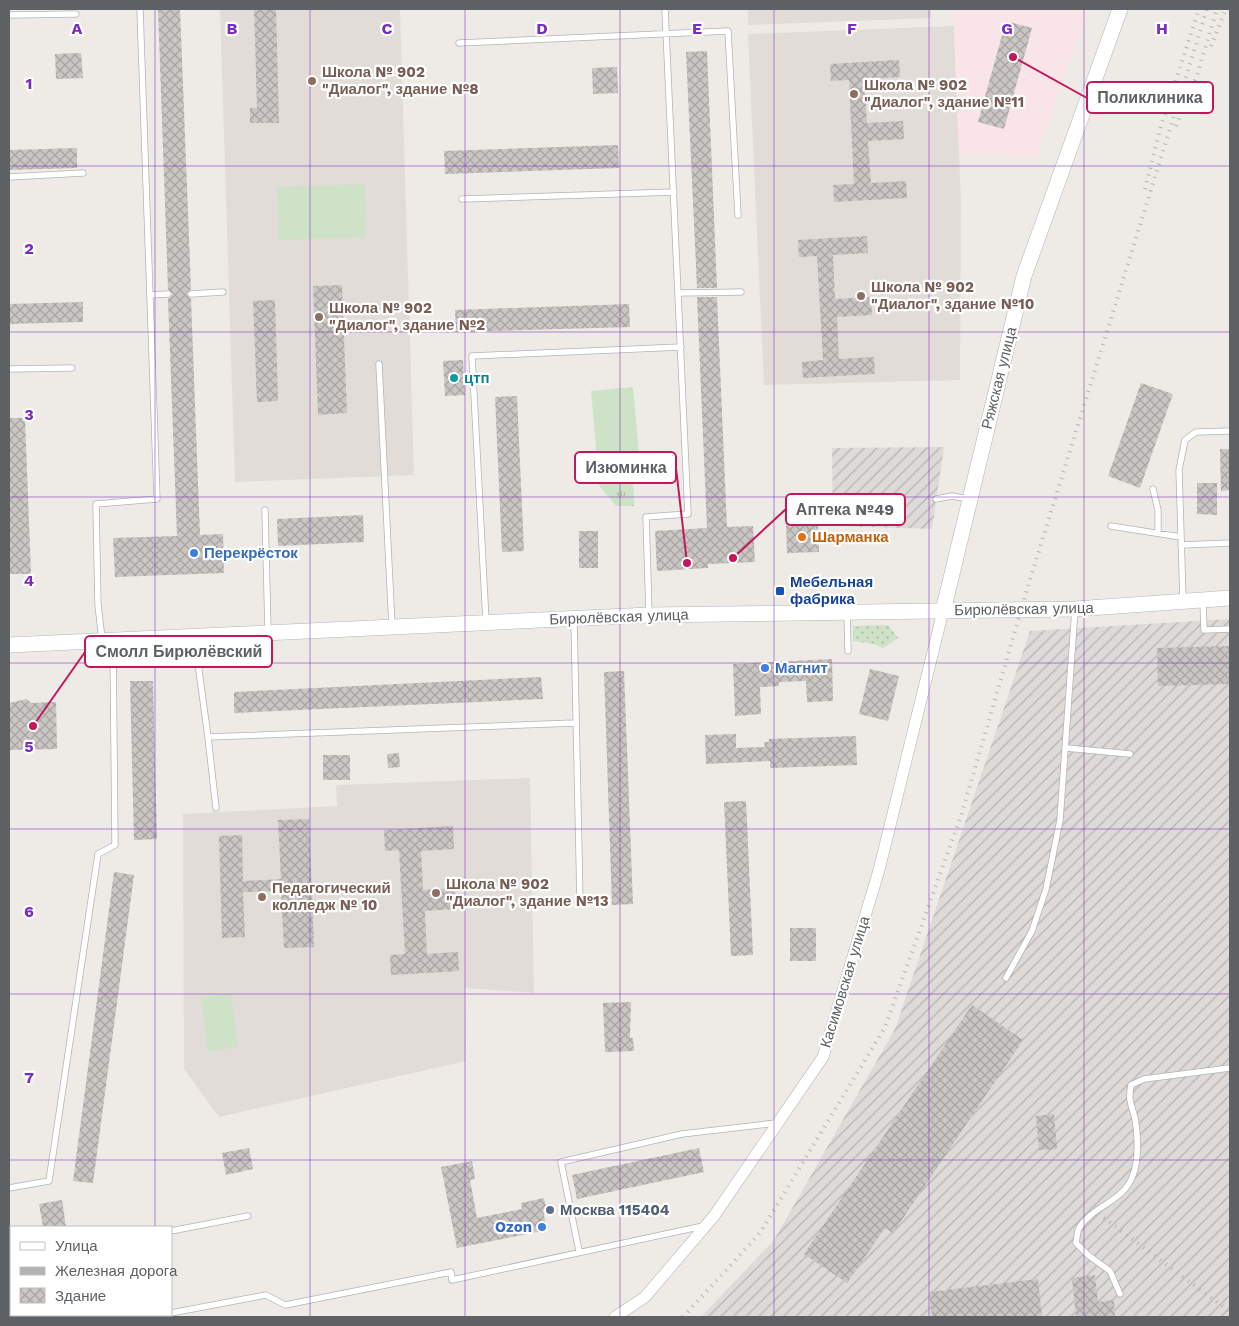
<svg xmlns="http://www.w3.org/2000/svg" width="1239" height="1326" font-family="'Work Sans',sans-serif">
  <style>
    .industrial { fill: url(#industrial-furrows) }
    .education { fill: #e1dcd8 }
    .medical { fill: #f9e5e8 }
    .grass { fill: url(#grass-dots) }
    .park { fill: url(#park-tufts) }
    .garden { fill: #cde2c6 }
    .building { fill: url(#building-cross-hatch) }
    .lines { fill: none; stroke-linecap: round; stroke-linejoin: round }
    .service-casing { stroke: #b1b4b7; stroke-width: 7 }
    .minor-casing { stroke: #b1b4b7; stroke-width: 12 }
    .tertiary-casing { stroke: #b1b4b7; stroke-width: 16 }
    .service { stroke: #fff; stroke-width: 5.5 }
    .minor { stroke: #fff; stroke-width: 11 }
    .tertiary { stroke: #fff; stroke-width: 15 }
    .rail { stroke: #b2b3b3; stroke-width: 4; stroke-dasharray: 1 6; stroke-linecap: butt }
    .grid { fill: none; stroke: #7b2cbf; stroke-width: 1; stroke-opacity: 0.55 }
    .education-dot { fill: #8d6e63; stroke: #fff; stroke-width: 2 }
    .culture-dot { fill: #0f9aa8; stroke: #fff; stroke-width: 2 }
    .food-dot { fill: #e8710a; stroke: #fff; stroke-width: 2 }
    .shop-dot { fill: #3f7fe0; stroke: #fff; stroke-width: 2 }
    .transit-dot { fill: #1a4fb4; stroke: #fff; stroke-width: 2 }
    .service-dot { fill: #5c6f8a; stroke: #fff; stroke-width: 2 }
    .labels { text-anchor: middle; stroke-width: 4.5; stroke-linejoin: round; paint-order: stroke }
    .education-label { font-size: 15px; font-weight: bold; fill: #785e54; stroke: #fff; text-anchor: start }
    .culture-label { font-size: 15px; font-weight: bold; fill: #0d838f; stroke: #fff; text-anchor: start }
    .street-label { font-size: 15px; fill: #5e6265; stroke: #fff }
    .food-label { font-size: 15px; font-weight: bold; fill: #c56008; stroke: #fff; text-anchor: start }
    .shop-label { font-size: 15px; font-weight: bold; fill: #366cbe; stroke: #fff; text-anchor: start }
    .transit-label { font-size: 15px; font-weight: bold; fill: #164399; stroke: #fff; text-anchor: start }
    .service-label { font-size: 15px; font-weight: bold; fill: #4e5e75; stroke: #fff; text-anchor: start }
    .grid-label { font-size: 16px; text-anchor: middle; font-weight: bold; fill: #7b2cbf; stroke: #fff; stroke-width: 4.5; stroke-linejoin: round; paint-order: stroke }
    .leader { fill: none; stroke: #c2185b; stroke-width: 2 }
    .callout-dot { fill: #c2185b; stroke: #fff; stroke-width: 2 }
    .callout { fill: #fff; stroke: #c2185b; stroke-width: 2 }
    .callout-label { font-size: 16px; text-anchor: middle; font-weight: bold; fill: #5e6265 }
  </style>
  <defs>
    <pattern id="industrial-furrows" width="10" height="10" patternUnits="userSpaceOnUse" patternTransform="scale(1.25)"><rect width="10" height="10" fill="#dddad8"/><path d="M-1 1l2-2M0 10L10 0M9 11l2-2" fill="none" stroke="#b6b4b3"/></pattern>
    <pattern id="grass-dots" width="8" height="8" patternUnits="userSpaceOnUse" patternTransform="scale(1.25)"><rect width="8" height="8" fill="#cde2c6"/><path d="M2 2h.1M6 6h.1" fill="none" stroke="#aabba4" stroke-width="1.8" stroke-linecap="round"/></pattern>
    <pattern id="park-tufts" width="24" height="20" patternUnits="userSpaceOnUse" patternTransform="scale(1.25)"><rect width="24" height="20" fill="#cde2c6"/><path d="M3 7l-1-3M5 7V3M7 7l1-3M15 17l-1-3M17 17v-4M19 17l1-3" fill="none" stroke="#aabba4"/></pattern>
    <pattern id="building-cross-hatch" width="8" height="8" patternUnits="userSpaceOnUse" patternTransform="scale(1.25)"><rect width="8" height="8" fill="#cac6c3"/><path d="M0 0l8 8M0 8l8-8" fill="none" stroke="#a7a4a2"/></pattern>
  </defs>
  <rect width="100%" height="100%" fill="#eeebe6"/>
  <!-- industrial -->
  <path class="industrial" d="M944,447L932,529L833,526L832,448Z
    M1230,619V1317H701L774,1240L895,1029L1030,631Z"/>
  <!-- education -->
  <path class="education" d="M220,9H400L414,475L235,482Z
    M748,9H931V18L748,25Z
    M954,26L961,204L960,380L764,385L748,34Z
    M530,778L534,993L465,988L466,1061L219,1117L184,1069L183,814L337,806L336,785Z"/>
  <!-- medical -->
  <path class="medical" d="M953,9H1089L1037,156L959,154Z"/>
  <!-- grass -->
  <path class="grass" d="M888,625L898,638L883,648L874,644L853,641V626Z"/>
  <!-- park -->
  <path class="park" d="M633,476L634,506H616L594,479Z"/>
  <!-- garden -->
  <path class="garden" d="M365,184L366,237L279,240L277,187Z
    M633,387L640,465L598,469L591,391Z
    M231,993L238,1047L208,1051L201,997Z"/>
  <!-- building -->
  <path class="building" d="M158,9H180L191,289L186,294L191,299L200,535L223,534L224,573L115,577L113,538L177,536L168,299L173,294L168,289Z
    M254,9H276L279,123H250V108H257Z
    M1006,21L1032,28L1004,129L978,122Z
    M707,51L717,288H697L686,52Z
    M81,53L83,78L56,79L55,54Z
    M899,60L900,77L864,79L867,123L903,121L904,139L868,141L871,183L906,181L907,198L834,202L833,185L854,184L849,80L831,81L830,64Z
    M617,67L618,93L593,94L592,68Z
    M618,145L619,168L445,174L444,151Z
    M77,148V168L9,170V150Z
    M867,236L868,253L833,255L835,299L871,297L872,315L837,317L839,359L874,357L875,374L803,378L802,362L823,360L817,256L799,257L798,240Z
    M342,285L347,413L318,415L313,286Z
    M697,297H717L727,527L753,526L755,562L708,564V568L657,571L655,531L707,528Z
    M275,300L278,401L257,402L253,301Z
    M83,302V322L9,324V304Z
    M629,304L630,327L456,332L455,310Z
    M463,360L465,395L445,396L443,361Z
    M1141,383L1173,394L1140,488L1108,476Z
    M517,396L524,551L502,552L495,397Z
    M9,418H25L31,574H9Z
    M1220,449H1230V490L1221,491Z
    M1197,483H1217V515L1197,514Z
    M363,515L364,542L278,546L277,519Z
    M818,522L819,552L787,553L786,523Z
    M579,531H598V568H579Z
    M1230,646V684L1158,686L1157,648Z
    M832,659L833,701L807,702L806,681L779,682V686L760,687L761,714L735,716L733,664Z
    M870,669L899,676L888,721L859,714Z
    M624,671L633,904L612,905L604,672Z
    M541,677L543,699L234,713V692Z
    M130,681H153L157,839L134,840Z
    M27,699L31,703L56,702L57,749L10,750L9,703Z
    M736,734V748L765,747L764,742H769V739L856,736L857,765L770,768V761L706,764L705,735Z
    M399,753L400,767L388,768L387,754Z
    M323,755H350V780H323Z
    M746,801L753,955L731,956L724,802Z
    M309,819L314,947L284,948L281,891L243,892L245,937L222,938L219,836L242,835L243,881L281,879L278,820Z
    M453,826L454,849L421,851L423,890L455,888L456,909L425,911L427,954L458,952L459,971L391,975L390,955L405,954L399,850L385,851L384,830Z
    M114,872L134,875L93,1183L73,1181Z
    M790,928H816V961H790Z
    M631,1002L630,1038H633L634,1051L605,1052L603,1003Z
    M972,1005L1023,1040L893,1233L885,1228L847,1283L804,1254Z
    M1054,1114L1057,1149L1039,1150L1036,1116Z
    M249,1148L253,1169L226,1175L222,1153Z
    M699,1148L704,1172L577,1199L572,1175Z
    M472,1161L475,1179L470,1180L477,1218L522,1209L521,1203L544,1198L547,1210H543L547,1230L457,1248L441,1167Z
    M62,1200L66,1227H43L39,1204Z
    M1095,1275L1098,1302L1114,1300L1115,1317H1076L1072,1278Z
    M1038,1279L1042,1317H932L929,1292Z"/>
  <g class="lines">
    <!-- service casing -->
    <g class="service-casing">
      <path id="service" d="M9,15L76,14
        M459,43L728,31L738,215
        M9,177L83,173
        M462,199L674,192
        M680,293L741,292
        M191,294L223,292
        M150,295L168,294
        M379,364L392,626
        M9,369L72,368
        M1153,489L1158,510V533
        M936,499L952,496L969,499
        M265,510L268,632
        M1111,526L1181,537
        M1181,545L1230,543
        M1183,600L1179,470L1185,440L1196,432L1230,431
        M1203,601L1204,630L1230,629
        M649,613L646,517L688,514L665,9
        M847,613L848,651
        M574,619L580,902
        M486,621L472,356L681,347
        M198,638L199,671L208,737L574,723
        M102,639L98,605L96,504L157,499L140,9
        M208,737L216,808
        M1066,748L1130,754
        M1006,978L1032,931L1046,889L1060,820L1075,609
        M9,1188L49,1181L98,854L115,845L113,641
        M171,1231L248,1216
        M579,1251L561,1162L682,1134L776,1123
        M1120,1294L1110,1271L1088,1255L1076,1243C1077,1239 1077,1232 1079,1228C1092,1206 1124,1202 1133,1175C1139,1160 1138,1135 1135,1118C1131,1104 1128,1100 1131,1085L1144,1079L1230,1068
        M171,1313L266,1295L285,1305L451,1272L452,1280L703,1226
        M129,1315V1317
        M151,1317L164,1315"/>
    </g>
    <!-- minor casing -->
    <g class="minor-casing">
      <path id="minor" d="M615,1317L645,1297L714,1216L823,1057L879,870L943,611"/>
    </g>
    <!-- tertiary casing -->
    <g class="tertiary-casing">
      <path id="tertiary" d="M943,611L1024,276L1120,9
        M9,645L649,615L1075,609L1230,598"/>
    </g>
    <!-- service -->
    <use href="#service" class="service"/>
    <!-- minor -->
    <use href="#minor" class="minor"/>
    <!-- tertiary -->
    <use href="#tertiary" class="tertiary"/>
    <!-- rail -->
    <path class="rail" d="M1211,46L1226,9
      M1176,126L1197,75L1217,9
      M1145,189L1161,126L1199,9
      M1104,1218L1230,1312
      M683,1317L760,1233L885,1027L961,816L1029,583L1207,9"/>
  </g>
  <!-- grid -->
  <path class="grid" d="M155,9V1227M310,9V1317M465,9V1317M620,9V1317M774,9V1317M929,9V1317M1084,9V1317M9,166H1230M9,332H1230M9,497H1230M9,663H1230M9,829H1230M9,994H1230M9,1160H1230M155,1315V1317"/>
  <!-- markers -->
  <g class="education-dot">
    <circle cx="312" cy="81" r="5"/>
    <circle cx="854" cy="94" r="5"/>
    <circle cx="861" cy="296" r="5"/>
    <circle cx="319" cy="317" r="5"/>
    <circle cx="436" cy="893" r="5"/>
    <circle cx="262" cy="897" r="5"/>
  </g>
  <circle class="culture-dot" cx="454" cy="378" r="5"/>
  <circle class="food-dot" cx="802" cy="537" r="5"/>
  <g class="shop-dot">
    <circle cx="194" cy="553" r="5"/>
    <circle cx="765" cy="668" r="5"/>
    <circle cx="542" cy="1227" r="5"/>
  </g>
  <rect class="transit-dot" x="775" y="586" width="10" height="10" rx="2.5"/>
  <circle class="service-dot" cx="550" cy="1210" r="5"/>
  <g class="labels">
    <!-- education labels -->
    <g class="education-label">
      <text x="322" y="77">Школа № 902<tspan x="322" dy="17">"Диалог", здание №8</tspan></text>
      <text x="864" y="90">Школа № 902<tspan x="864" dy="17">"Диалог", здание №11</tspan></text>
      <text x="871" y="292">Школа № 902<tspan x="871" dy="17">"Диалог", здание №10</tspan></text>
      <text x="329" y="313">Школа № 902<tspan x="329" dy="17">"Диалог", здание №2</tspan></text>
      <text x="446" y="889">Школа № 902<tspan x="446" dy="17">"Диалог", здание №13</tspan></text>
      <text x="272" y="893">Педагогический<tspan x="272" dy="17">колледж № 10</tspan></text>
    </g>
    <!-- culture labels -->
    <g class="culture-label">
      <text x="464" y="383">цтп</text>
    </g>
    <!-- street labels -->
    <g class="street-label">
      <text transform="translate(999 378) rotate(-76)" y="5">Ряжская улица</text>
      <text transform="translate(1024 609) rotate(-1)" y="5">Бирюлёвская улица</text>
      <text transform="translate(619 617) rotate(-2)" y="5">Бирюлёвская улица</text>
      <text transform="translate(845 982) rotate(-73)" y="5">Касимовская улица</text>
    </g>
    <!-- food labels -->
    <g class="food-label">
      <text x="812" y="542">Шарманка</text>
    </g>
    <!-- shop labels -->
    <g class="shop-label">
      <text x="204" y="558">Перекрёсток</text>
      <text x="775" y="673">Магнит</text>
      <text x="532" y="1232" text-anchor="end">Ozon</text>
    </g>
    <!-- transit labels -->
    <g class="transit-label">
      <text x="790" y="587">Мебельная<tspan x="790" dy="17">фабрика</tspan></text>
    </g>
    <!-- service labels -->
    <g class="service-label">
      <text x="560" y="1215">Москва 115404</text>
    </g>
  </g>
  <g class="grid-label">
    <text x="77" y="34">A</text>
    <text x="232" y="34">B</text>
    <text x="387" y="34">C</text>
    <text x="542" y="34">D</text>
    <text x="697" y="34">E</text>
    <text x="852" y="34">F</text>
    <text x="1007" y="34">G</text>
    <text x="1162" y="34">H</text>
    <text x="29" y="89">1</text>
    <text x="29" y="254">2</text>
    <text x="29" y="420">3</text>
    <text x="29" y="586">4</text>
    <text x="29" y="752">5</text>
    <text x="29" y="917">6</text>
    <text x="29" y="1083">7</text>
  </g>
  <!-- callouts -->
  <path class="leader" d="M1013 57L1087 98M687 563L676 468M733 558L786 509M33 726L85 652"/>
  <g class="callout-dot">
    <circle cx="1013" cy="57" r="5"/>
    <circle cx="687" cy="563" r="5"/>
    <circle cx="733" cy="558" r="5"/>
    <circle cx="33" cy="726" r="5"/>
  </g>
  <g class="callout">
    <rect x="1087" y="82" width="126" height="31" rx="5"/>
    <rect x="575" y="452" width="101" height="31" rx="5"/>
    <rect x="786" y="494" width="119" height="31" rx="5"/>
    <rect x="85" y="636" width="187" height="31" rx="5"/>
  </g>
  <g class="callout-label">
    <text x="1150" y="103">Поликлиника</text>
    <text x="626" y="473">Изюминка</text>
    <text x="845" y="515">Аптека №49</text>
    <text x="179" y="657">Смолл Бирюлёвский</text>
  </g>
  <!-- border -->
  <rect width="1239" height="1326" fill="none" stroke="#5e6265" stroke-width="20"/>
  <!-- legend -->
  <rect x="10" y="1226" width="162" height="90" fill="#ffffff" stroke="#bfc0c1"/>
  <rect x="20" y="1242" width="25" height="8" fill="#ffffff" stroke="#bfc0c1"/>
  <text x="55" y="1251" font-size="15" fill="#5e6265">Улица</text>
  <rect x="20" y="1267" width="25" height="8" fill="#b2b3b3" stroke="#bfc0c1"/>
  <text x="55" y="1276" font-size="15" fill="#5e6265">Железная дорога</text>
  <rect x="20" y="1288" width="25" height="15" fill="url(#building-cross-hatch)" stroke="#bfc0c1"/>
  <text x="55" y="1301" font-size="15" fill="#5e6265">Здание</text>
</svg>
